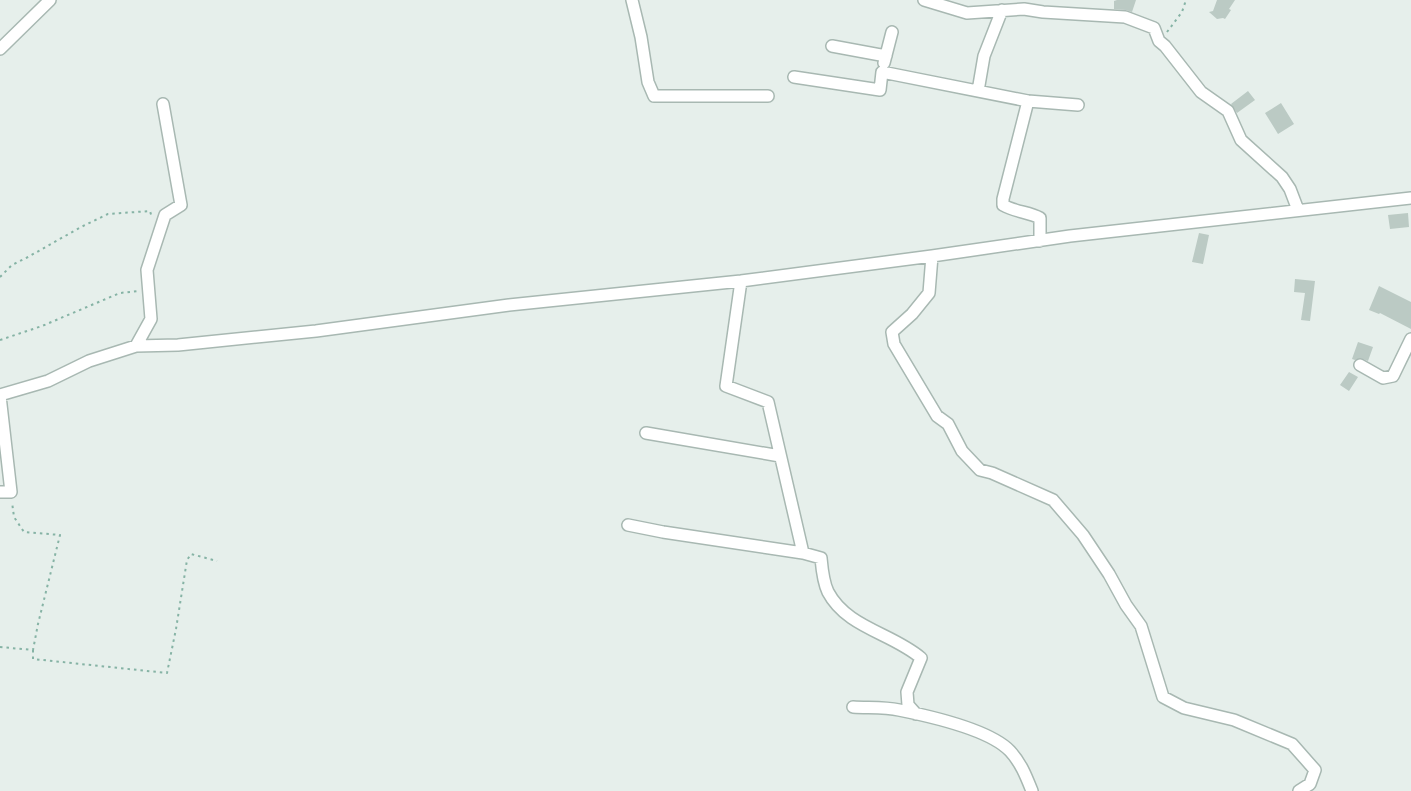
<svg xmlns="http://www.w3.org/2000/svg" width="1411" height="791" font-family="'Roboto Condensed',sans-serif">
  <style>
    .building { fill: #bbcac4 }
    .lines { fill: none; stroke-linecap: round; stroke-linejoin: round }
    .minor-casing { stroke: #a8b8b2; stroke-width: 14 }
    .path { stroke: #86b3a5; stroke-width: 2; stroke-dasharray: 2.5 4; stroke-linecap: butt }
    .minor { stroke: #fff; stroke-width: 11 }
  </style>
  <rect width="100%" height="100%" fill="#e6efeb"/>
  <!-- building -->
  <path class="building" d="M1117,0H1136L1132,12L1126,10L1114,9V1Z
    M1217,0H1235L1229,9L1231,10L1225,19L1223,18L1217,19L1209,12L1213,11Z
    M1248,91L1255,100L1237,113L1231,104Z
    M1281,103L1294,124L1278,134L1265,113Z
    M1408,213L1409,227L1390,229L1388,215Z
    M1199,233L1209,235L1203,264L1192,262Z
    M1295,279L1315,281L1310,321L1301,320L1305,293L1294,292Z
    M1379,286L1411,302V329L1380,313L1379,314L1369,310Z
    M1358,342L1373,347L1368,361L1360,358L1355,360L1352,359Z
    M1349,372L1358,377L1349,391L1340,385Z"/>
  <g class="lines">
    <!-- minor casing -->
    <g class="minor-casing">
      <path id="minor" d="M632,0L641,37L648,82L654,96H768
        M924,0L967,13L1024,9L1043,12L1125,17L1154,28L1159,41L1165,46L1201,92L1228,111L1241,140L1282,177L1290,189L1298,210
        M832,46L886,56
        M0,49L50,0
        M884,63L892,32
        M794,77L880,90L882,72L1028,101L1078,105
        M978,91L984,56L1002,10
        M1028,101L1003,199V205C1015,212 1029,212 1040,218V241
        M932,256L929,293L912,314L892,332L894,344L937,416L948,424L962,451L980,470L992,473L1053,500L1083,535L1109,574L1126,605L1141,626L1163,697L1184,708L1234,720L1292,744L1315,770L1310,784L1299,791
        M741,281L726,386L768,402L803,553
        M136,346L151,319L147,270L165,215L181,205L163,104
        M1360,365L1383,378L1393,376L1411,339
        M0,395L48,381L89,361L136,346L178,345L316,331L509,305L741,281L932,256L1070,236L1411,198
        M0,396L11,492H0
        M646,433L780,456
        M628,525L663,532L803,553L821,558C822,569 823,582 828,592C847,628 892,633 921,658L907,692L908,705L916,714
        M853,707C868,708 885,707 899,710C929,716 989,729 1010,751C1021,763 1026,776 1032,791"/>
    </g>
    <!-- path -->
    <path class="path" d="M1167,32L1182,12L1186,0
      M0,277L12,265L28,257L81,227L108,214L150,211L152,218
      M0,340L42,326L120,293L138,291
      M0,647L33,650L38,624L60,535L24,532L14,517L12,502
      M33,650V659L167,673L176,629L187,560L191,554L217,561"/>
    <!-- minor -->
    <use href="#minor" class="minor"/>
  </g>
</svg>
